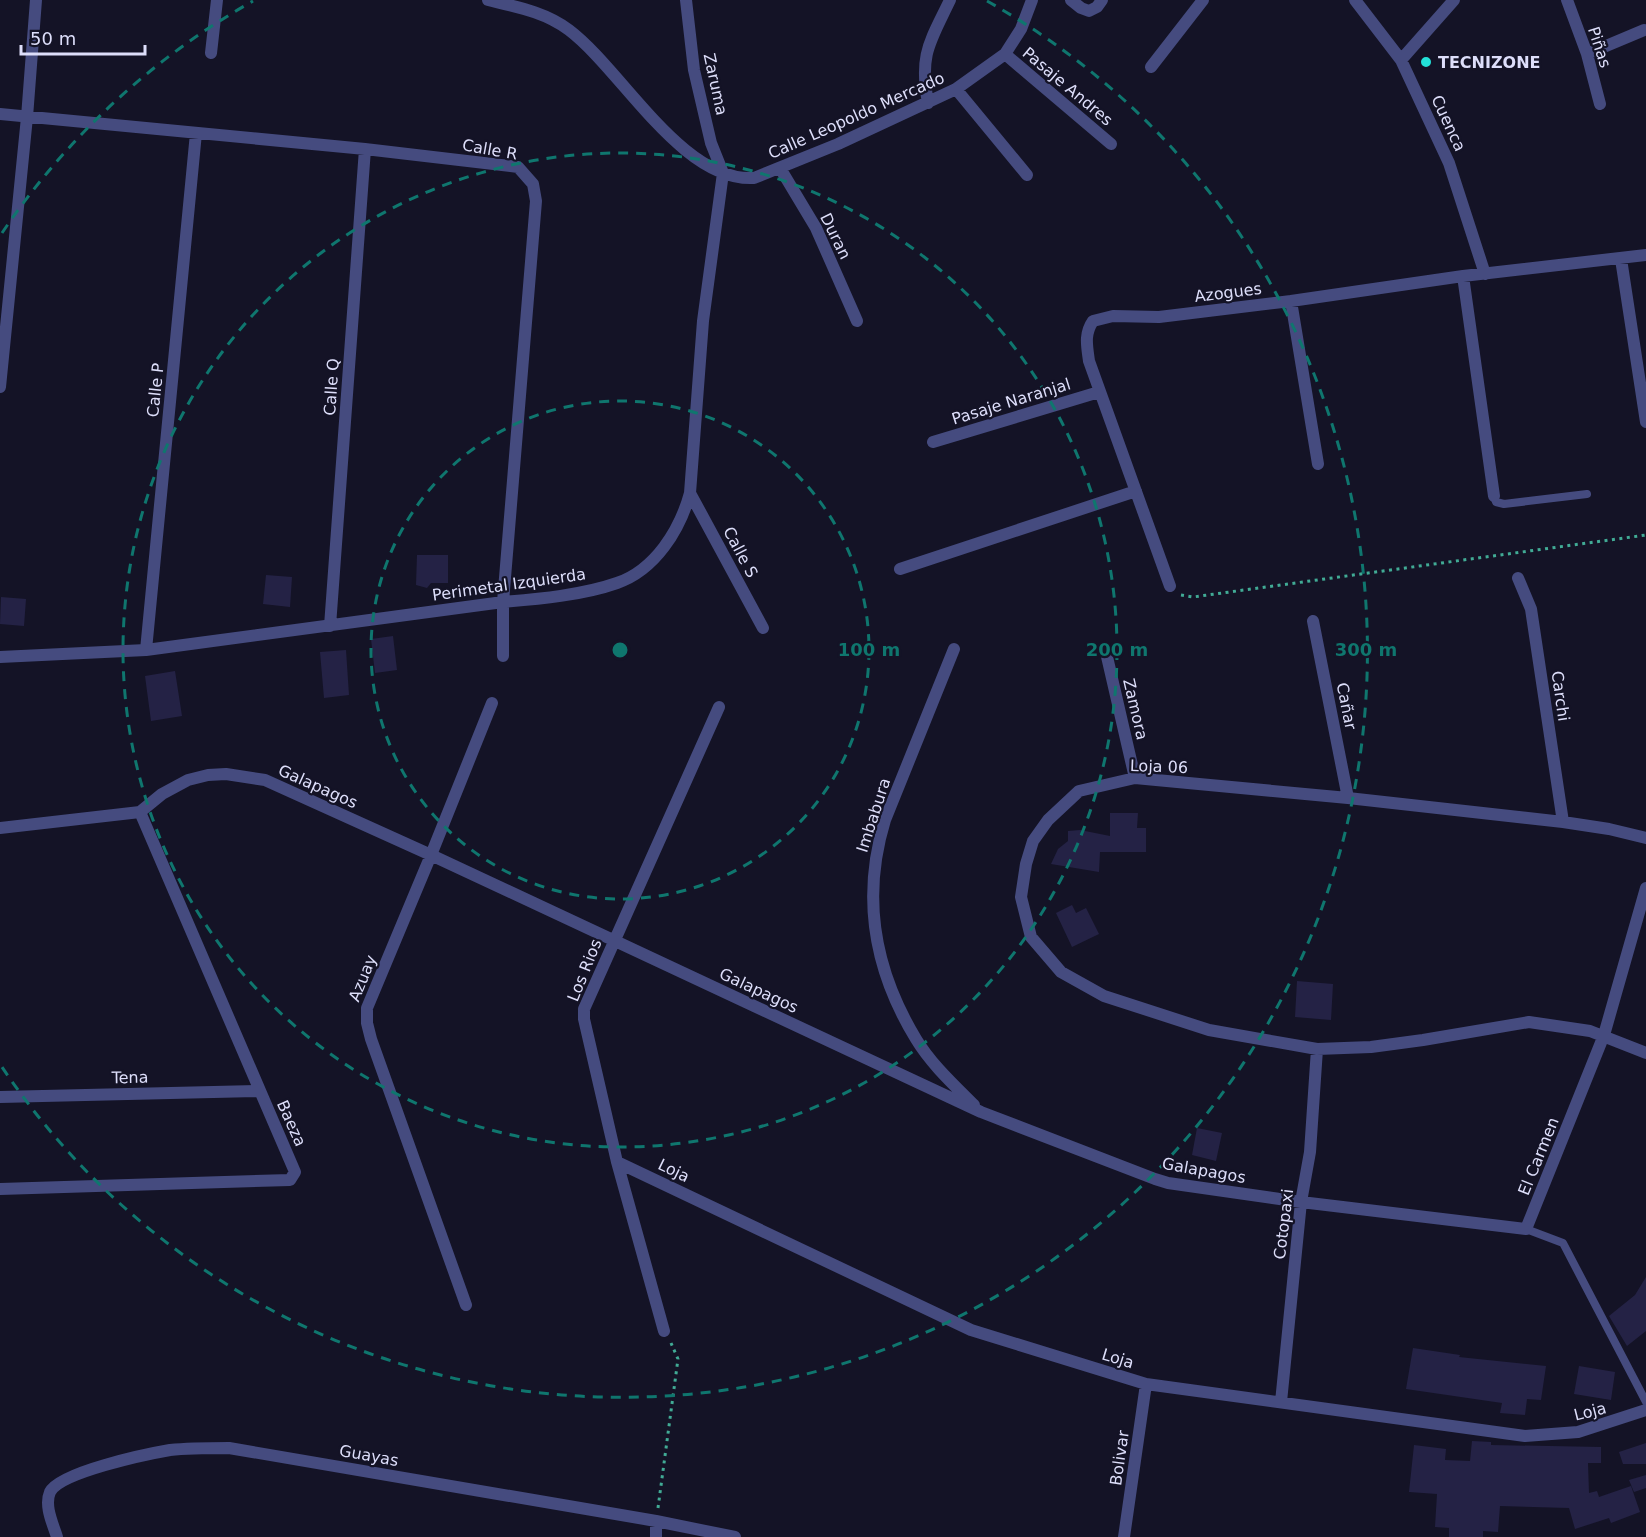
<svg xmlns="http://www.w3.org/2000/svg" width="1646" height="1537" font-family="'DejaVu Sans',sans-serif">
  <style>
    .building { fill: #242245 }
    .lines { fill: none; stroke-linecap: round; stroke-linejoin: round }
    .path { stroke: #41ab95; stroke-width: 3; stroke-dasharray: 3 4.5; stroke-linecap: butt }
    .lane { stroke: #454b7f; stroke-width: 8 }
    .street { stroke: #454b7f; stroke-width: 12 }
    .ring { fill: none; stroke: #0f766e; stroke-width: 3; stroke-dasharray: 10 8 }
    .poi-dot { fill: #23e1d8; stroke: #141326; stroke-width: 2 }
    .labels { text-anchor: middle; stroke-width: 4.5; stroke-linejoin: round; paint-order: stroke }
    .street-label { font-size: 16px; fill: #dddefa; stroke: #141326 }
    .poi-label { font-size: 16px; font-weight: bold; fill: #dddefa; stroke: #141326; text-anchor: start }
    .centre { fill: #0f766e; stroke: #141326; stroke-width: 3 }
    .ring-label { font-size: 18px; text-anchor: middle; font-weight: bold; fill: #0f766e; stroke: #141326; stroke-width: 4.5; stroke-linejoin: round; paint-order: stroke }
  </style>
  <rect width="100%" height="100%" fill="#141326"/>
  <!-- building -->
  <path class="building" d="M417,555H448V583H431L427,588L416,585Z
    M266,575L292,577L290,607L263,604Z
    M1,597L26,599L24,626L0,624Z
    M393,636L397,670L375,673L371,639Z
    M346,650L349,695L324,698L320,652Z
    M175,671L182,716L151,721L145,676Z
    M1110,813H1138L1137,828H1146V852H1100L1099,872L1051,864L1058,849L1068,841V831L1080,830L1110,836Z
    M1072,905L1076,913L1086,908L1099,934L1072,947L1056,913Z
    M1297,981L1333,984L1331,1020L1295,1017Z
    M1197,1128L1222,1133L1216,1161L1192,1155Z
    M1646,1277V1331L1627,1346L1609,1316L1635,1295Z
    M1413,1348L1460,1355L1459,1357L1546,1366L1541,1400L1527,1399L1525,1415L1500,1413L1502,1403L1406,1389Z
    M1579,1366L1615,1372L1611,1400L1574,1394Z
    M1472,1441L1491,1442V1445L1601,1447V1463H1588L1589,1493L1597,1491L1599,1497L1631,1486L1640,1512L1611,1523L1609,1518L1575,1529L1569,1508L1500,1506L1498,1532L1483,1531V1537H1449V1528L1435,1527L1437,1494L1409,1492L1414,1445L1446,1449L1445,1460L1470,1461Z
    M1646,1443V1464H1623L1619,1452Z
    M1646,1475V1488L1634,1492L1629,1480Z"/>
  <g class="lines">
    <!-- path -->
    <path class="path" d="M1181,595L1193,597L1646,535
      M658,1508L678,1359L671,1343"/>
    <!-- lane -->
    <path class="lane" d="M1494,496L1496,502L1504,504L1587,494
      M1526,1229L1563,1243L1646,1402"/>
    <!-- street -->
    <path class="street" d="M488,0C517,7 545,12 569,30C622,70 682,182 754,178L838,144L956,89L1005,54L1021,29L1032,0
      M1071,0L1081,8L1089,11L1097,7L1102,0
      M1355,0L1401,60L1449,163L1485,274
      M1567,0L1587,54L1600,104
      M211,53L217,0
      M1005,54L1111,144
      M1587,54L1644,30
      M1401,60L1454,0
      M1151,67L1203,0
      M956,89L1027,175
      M928,103C919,54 930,42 950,0
      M0,114L365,149L518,167L533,184L536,201L503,602V656
      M780,168L816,228L857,321
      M1621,259L1646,422
      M1463,276L1494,496
      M1291,301L1318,464
      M0,387L27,117L36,0
      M933,442L1099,392
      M690,493L763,628
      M900,569L1136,491
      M1518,578L1531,609L1563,822
      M1170,586L1089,361C1087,346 1084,334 1093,321L1113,316L1159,317L1291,301L1463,276L1646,255
      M1313,621L1348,798
      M330,626L365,149
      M1105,648L1135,778
      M954,649L885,820C861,898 874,970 916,1039C931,1064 954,1085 974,1105
      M146,650L196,133
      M0,657L146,650L503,602C539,599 583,595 617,583C655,570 680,530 690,493L703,321L723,173L711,143L694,70L686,0
      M0,828L140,812L162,794L188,780L208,775L226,774L265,780L431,855L981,1112L1155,1179L1168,1183L1301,1202L1526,1229L1604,1035L1646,888
      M1646,838L1609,829L1563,822L1348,798L1135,778L1079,791L1048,820L1033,841L1026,864L1021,897L1031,937L1061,972L1104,996L1209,1030L1317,1049L1371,1047L1423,1040L1529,1022L1590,1031L1646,1053
      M0,1097L260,1091
      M617,1162L971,1330L1146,1384L1525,1436L1578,1432L1646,1410
      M0,1189L290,1180L295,1172L140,812
      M466,1305L371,1039L367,1023V1008L431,855L492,703
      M664,1331L617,1162L584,1019V1009L719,707
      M1281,1402L1301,1202L1310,1152L1317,1049
      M57,1537C53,1524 44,1506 50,1492C60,1472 147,1454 170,1450C189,1448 210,1448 229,1448L656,1521L735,1537
      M656,1537V1521
      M1124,1537L1146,1384"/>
  </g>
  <!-- distance rings -->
  <g class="ring">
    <circle cx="620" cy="650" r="249"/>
    <circle cx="620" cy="650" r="497"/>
    <path d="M2 233A746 746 0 0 1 253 1M987 1A746 746 0 1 1 2 1067"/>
  </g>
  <!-- markers -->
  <circle class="poi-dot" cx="1426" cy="62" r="6"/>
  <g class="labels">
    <!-- street labels -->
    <g class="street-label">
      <text transform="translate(1600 47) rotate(72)" y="6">Piñas</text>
      <text transform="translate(716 84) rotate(78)" y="6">Zaruma</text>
      <text transform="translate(1068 86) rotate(40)" y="6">Pasaje Andres</text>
      <text transform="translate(856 115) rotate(-24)" y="6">Calle Leopoldo Mercado</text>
      <text transform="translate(1449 123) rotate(65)" y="6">Cuenca</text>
      <text transform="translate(490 149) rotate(10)" y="6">Calle R</text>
      <text transform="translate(836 236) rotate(64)" y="6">Duran</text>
      <text transform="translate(1228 292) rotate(-7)" y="6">Azogues</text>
      <text transform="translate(331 387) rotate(-86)" y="6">Calle Q</text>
      <text transform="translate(155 390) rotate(-84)" y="6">Calle P</text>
      <text transform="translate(1011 401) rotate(-17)" y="6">Pasaje Naranjal</text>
      <text transform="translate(741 552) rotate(62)" y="6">Calle S</text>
      <text transform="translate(509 584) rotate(-8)" y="6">Perimetal Izquierda</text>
      <text transform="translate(1561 696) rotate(82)" y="6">Carchi</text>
      <text transform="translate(1347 706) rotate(79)" y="6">Cañar</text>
      <text transform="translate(1136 709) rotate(77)" y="6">Zamora</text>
      <text transform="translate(1159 766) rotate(2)" y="6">Loja 06</text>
      <text transform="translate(318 786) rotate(24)" y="6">Galapagos</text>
      <text transform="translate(873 815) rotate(-72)" y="6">Imbabura</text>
      <text transform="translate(584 970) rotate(-68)" y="6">Los Rios</text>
      <text transform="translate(362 978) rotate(-68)" y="6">Azuay</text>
      <text transform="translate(759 990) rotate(25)" y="6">Galapagos</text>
      <text transform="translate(130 1077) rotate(-1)" y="6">Tena</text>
      <text transform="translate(292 1123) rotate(66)" y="6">Baeza</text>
      <text transform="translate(1538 1156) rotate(-68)" y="6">El Carmen</text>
      <text transform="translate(674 1170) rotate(26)" y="6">Loja</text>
      <text transform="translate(1204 1170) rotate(10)" y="6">Galapagos</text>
      <text transform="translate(1283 1224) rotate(-83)" y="6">Cotopaxi</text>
      <text transform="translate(1118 1358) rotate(17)" y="6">Loja</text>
      <text transform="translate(1590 1411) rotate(-14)" y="6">Loja</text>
      <text transform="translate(369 1455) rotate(10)" y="6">Guayas</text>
      <text transform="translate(1119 1458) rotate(-82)" y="6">Bolivar</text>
    </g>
    <!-- poi labels -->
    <g class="poi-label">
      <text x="1438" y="68">TECNIZONE</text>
    </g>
  </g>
  <circle cx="620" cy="650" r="9" class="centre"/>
  <g class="ring-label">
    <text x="869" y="656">100 m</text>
    <text x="1117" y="656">200 m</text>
    <text x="1366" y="656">300 m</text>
  </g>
  <!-- scale -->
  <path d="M21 45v9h124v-9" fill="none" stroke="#dddefa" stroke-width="3"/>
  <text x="30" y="45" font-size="18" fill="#dddefa" stroke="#141326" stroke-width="4.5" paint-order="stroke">50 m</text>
</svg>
